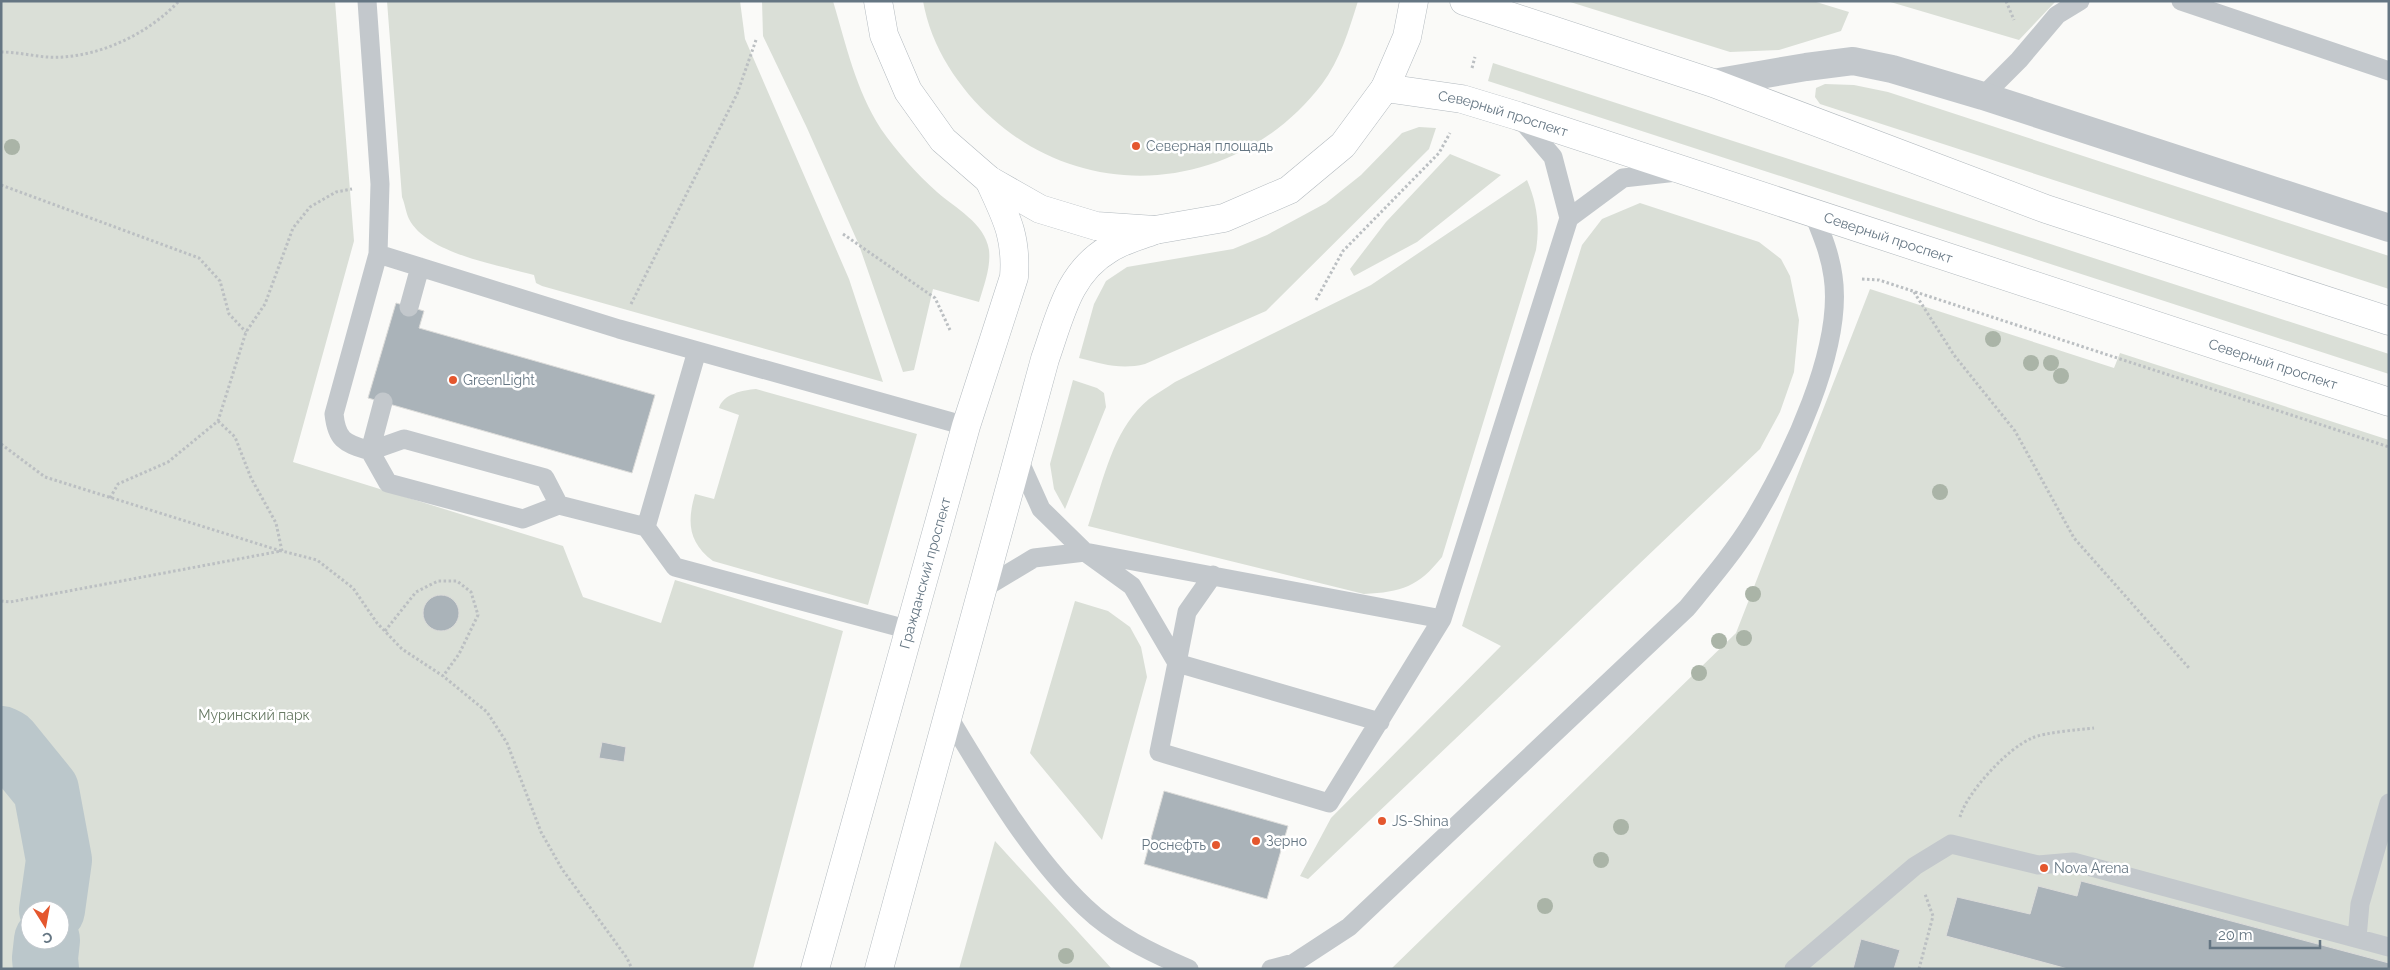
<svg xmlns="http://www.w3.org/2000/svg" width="2390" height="970" font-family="Raleway,sans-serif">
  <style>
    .green { fill: #dadfd7; fill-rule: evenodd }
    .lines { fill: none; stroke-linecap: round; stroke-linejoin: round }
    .river { stroke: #bbc7cb; stroke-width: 66 }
    .building { fill: #aab3b9; stroke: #dcdcda }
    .secondary-casing { stroke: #b3babf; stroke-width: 29 }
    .path { stroke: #bbbfc2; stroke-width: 3; stroke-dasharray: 2.5 2.5; stroke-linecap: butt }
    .service { stroke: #c3c8cc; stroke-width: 19 }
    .minor { stroke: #c3c8cc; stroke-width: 28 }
    .secondary { stroke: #fff; stroke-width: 28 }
    .tree { fill: #aab4a7 }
    .poi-dot { fill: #e4572e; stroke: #fff; stroke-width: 2 }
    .labels { text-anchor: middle; stroke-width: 5; stroke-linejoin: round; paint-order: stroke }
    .street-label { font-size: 14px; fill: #657683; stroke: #fff }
    .poi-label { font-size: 14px; fill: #657683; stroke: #fff; text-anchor: start }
    .park-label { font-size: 14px; fill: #687a64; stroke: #fff }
  </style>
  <rect width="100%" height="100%" fill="#fafaf8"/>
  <!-- green -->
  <path class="green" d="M1,1H335L354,241L293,462L563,546L583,597L661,623L675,580L843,631L753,969H1ZM30,910H60V940H30Z
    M387,1H740L745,39L849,279L883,382L542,286L536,283L534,275C499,265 427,254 409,219C406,213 405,204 402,197Z
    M762,1H833C846,45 856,90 881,129C896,151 917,174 937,192C955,208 985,223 989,250C991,267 984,285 979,302L933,289L914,370L903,372L859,245L807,128L763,36Z
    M923,1H1358C1349,30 1340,60 1322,84C1242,189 1093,208 993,119C959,89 931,47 923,1Z
    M1567,1H1813L1849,12L1841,31L1779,50L1730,52Z
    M1887,1H2056L2019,40Z
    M1493,63L2389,354V374L1488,81Z
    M1825,84L1854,85L1888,92L2389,256V289L1820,104L1815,97L1816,88Z
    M1419,127L1436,128L1429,149L1266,311L1145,364C1121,370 1102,364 1079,358L1094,304L1106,281L1127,267L1233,249L1267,235L1326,203L1361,175L1402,133Z
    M1450,154L1501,175L1417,242L1354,276L1350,269L1386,222Z
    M1527,180C1537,204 1540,224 1536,250L1442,557C1418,587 1402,592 1364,594L1088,526C1103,483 1112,429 1149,399C1157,393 1167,388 1175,382L1371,285Z
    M1640,203L1759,242L1781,259L1790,276L1799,320L1794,372L1780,412L1760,449L1308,879L1300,876L1331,818L1501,646L1462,626L1582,245L1602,219Z
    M1870,289L2114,368L2120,353L2389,440V969H1391L1736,633Z
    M1073,380L1097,388L1104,393L1106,407L1065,509L1054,489L1050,464Z
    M756,389L917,434L868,605L713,561C688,542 687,522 695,494L714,499L739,415L719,408C723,394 743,390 756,389Z
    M1075,601L1108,611L1130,627L1141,647L1147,677L1102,840L1030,753Z
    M995,841L1112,969H959Z"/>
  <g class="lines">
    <!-- river -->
    <path class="river" d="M1,739L7,742L46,790L59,860L52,910
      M46,969L45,958L47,940"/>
  </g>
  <!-- building -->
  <path class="building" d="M396,303L424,311L419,328L655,395L632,473L368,398Z
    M423 613a18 18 0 1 1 36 0a18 18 0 1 1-36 0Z
    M602,742L626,747L624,762L599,758Z
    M1164,791L1288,826L1267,899L1144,864Z
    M2081,881L2389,963V969H2068L1946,936L1957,897L2030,914L2038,886L2077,896Z
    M1861,939L1900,950L1894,969H1853Z"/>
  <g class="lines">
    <!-- secondary casing -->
    <g class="secondary-casing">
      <g id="secondary">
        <path d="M878,1L884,35L908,91L943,140L989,180L1040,209L1096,226L1155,230L1224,218L1289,190L1343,145L1385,88L1407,37L1414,1"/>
        <path d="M1464,1L1713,83L2046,209L2389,321"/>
        <path id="s1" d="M1385,88L1462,99L1518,116L2389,402"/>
        <path id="s2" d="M815,969L966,426L1014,277C1017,236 1006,217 989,180"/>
        <path d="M879,969L1045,359C1060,317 1068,273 1109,249C1122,240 1140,236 1155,230"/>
      </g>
    </g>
    <!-- path -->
    <path class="path" d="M2006,1L2014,20
      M1,52C22,52 43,59 63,57C106,54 150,32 179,1
      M1472,68L1475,57
      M1,185L199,258L220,281L229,314L246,332
      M843,234L935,298L950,330
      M1862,279L1879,280L2389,447
      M1914,292L1954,355L2015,431L2074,538L2189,668
      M1316,300L1343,251L1439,153L1450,133
      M631,304L737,94L756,40
      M218,421L235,437L251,478L276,523L282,551L317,560L353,588L377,623L402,649L443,676L487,712L507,743L541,832L562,869L627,958L632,969
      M1,444L45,477L281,551
      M110,498L118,484L168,462L218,421L246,332L265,304L293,228L310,207L336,192L352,189
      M1,601L10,602L281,551
      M385,631L416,592L438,581H457L471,592L478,615L459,654L443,676
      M1960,817C1967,792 2008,748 2032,738C2046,732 2078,730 2094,728
      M1919,969L1933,916L1925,894"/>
    <!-- service -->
    <path class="service" d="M367,1L380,184L378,254
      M2181,1L2389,71
      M1983,96L2019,60L2057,15L2080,1
      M1569,218L1623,178L1677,172
      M409,307L420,267
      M383,402L370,451L404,439L545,478L559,505
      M1019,460L1041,509L1085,552L1132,586L1177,663L1159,752L1329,803L1442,619L1569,218L1553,157L1519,117
      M646,527L697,351
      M1213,575L1187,612L1177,663L1380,722
      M984,588L1034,558L1085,552L1442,619
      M910,630L675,567L646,527L559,505L523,519L388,483L370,451C346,443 337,442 334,414L378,254L619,329L966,426
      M948,716C986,779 1031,856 1085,907C1114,935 1152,953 1189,969
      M2357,938L2360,904L2389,803
      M1271,969L1294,963L1349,927L1687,608C1710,580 1734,552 1753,521C1790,459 1844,348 1833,276C1830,254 1822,235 1814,215
      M1794,969L1915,866L1951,844L2038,865L2073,862L2389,947"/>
    <!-- minor -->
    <path class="minor" d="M1713,83L1806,67L1853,61L1892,69L1983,96L2389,228"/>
    <!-- secondary -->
    <use href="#secondary" class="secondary"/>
  </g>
  <!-- trees -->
  <g class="tree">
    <circle cx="12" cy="147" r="8"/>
    <circle cx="1993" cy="339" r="8"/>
    <circle cx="2031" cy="363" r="8"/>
    <circle cx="2051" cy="363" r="8"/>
    <circle cx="2061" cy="376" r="8"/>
    <circle cx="1940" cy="492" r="8"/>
    <circle cx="1753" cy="594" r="8"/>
    <circle cx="1744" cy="638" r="8"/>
    <circle cx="1719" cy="641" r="8"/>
    <circle cx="1699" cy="673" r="8"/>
    <circle cx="1621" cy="827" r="8"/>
    <circle cx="1601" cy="860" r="8"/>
    <circle cx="1545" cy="906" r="8"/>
    <circle cx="1066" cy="956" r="8"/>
  </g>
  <!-- markers -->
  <g class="poi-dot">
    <circle cx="1136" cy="146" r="5"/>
    <circle cx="453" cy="380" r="5"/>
    <circle cx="1382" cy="821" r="5"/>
    <circle cx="1256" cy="841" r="5"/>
    <circle cx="1216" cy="845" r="5"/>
    <circle cx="2044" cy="868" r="5"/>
  </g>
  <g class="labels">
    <!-- street labels -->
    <g class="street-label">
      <text dy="5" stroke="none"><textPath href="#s1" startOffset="121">Северный проспект</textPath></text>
      <text dy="5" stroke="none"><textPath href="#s1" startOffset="526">Северный проспект</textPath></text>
      <text dy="5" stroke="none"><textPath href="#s1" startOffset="931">Северный проспект</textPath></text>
      <text dy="5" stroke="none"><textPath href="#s2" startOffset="411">Гражданский проспект</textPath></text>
    </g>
    <!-- poi labels -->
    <g class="poi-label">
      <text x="1146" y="151">Северная площадь</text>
      <text x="463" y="385">GreenLight</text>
      <text x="1392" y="826">JS-Shina</text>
      <text x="1266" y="846">Зерно</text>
      <text x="1206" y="850" text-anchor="end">Роснефть</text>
      <text x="2054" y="873">Nova Arena</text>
    </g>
    <!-- park labels -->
    <g class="park-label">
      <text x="254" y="720">Муринский парк</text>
    </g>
  </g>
  <!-- border -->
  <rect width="2390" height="970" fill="none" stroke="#657683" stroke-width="5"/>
  <!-- north arrow -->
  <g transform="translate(45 925) rotate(169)"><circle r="24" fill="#ffffff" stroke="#c1c8cd"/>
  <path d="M0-4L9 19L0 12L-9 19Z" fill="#e4572e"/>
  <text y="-8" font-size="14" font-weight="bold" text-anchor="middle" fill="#657683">С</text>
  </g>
  <!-- scale -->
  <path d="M2210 940v8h110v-8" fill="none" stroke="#657683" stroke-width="2.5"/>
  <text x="2218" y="940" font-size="15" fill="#657683" stroke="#ffffff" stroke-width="4" paint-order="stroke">20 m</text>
</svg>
